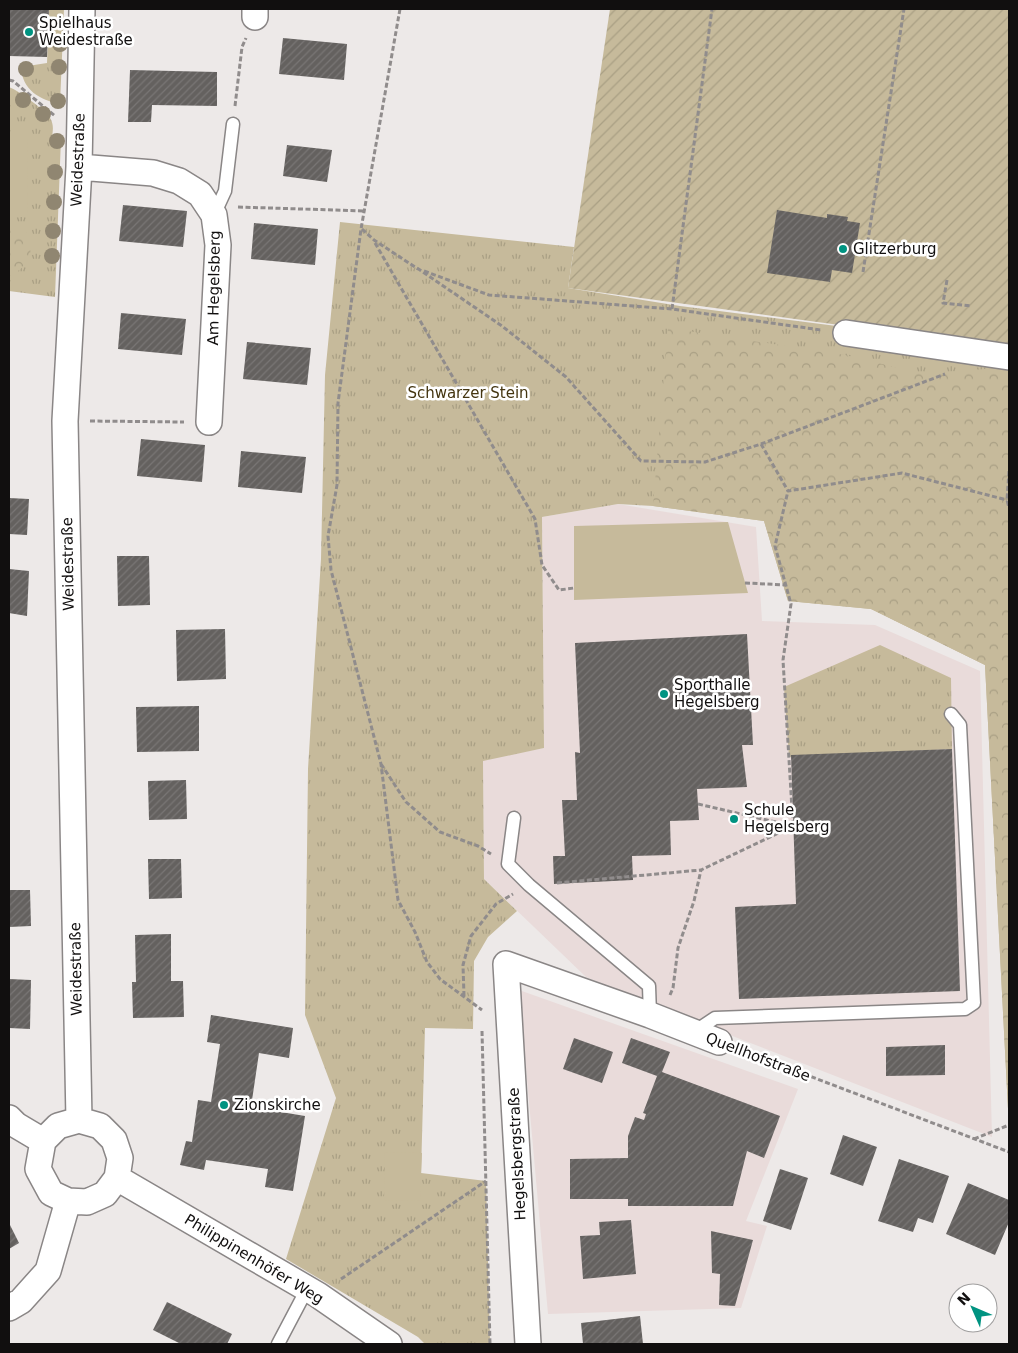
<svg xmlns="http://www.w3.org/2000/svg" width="1018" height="1353" font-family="'DejaVu Sans',sans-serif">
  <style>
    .built { fill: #e9dbda }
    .grass { fill: url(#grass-tufts) }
    .forest { fill: url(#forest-crowns) }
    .garden { fill: url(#garden-furrows) }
    .pitch { fill: #c6ba9b }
    .building { fill: url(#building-hatch) }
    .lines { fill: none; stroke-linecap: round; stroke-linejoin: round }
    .lane-casing { stroke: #8a8686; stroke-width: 15 }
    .street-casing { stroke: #8a8686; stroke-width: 28 }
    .path { stroke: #908c8c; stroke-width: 3; stroke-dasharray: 5 2.5; stroke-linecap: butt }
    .lane { stroke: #fff; stroke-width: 12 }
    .street { stroke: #fff; stroke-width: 25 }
    .tree { fill: #908671 }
    .poi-dot { fill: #009381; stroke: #fff; stroke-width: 2 }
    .labels { text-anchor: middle; stroke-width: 5; stroke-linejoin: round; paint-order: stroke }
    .poi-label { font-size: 15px; fill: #110f0f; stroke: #fff; text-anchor: start }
    .street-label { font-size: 15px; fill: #110f0f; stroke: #fff }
    .park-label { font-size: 15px; fill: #443510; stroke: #fff }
  </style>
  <defs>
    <pattern id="grass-tufts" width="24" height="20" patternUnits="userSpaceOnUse" patternTransform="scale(1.25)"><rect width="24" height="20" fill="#c6ba9b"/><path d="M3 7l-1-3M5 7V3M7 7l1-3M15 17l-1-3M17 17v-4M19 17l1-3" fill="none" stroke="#a99f84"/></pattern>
    <pattern id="forest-crowns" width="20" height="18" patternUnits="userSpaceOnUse" patternTransform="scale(1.25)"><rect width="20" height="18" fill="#c6ba9b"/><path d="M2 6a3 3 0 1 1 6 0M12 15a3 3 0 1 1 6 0" fill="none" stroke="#a99f84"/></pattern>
    <pattern id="garden-furrows" width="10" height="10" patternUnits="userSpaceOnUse" patternTransform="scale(1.25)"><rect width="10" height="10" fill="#c6ba9b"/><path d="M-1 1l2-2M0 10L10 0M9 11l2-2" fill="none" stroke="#a99f84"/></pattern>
    <pattern id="building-hatch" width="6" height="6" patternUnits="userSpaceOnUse" patternTransform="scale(1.25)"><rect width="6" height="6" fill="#64615f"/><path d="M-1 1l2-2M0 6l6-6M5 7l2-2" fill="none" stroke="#797675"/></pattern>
  </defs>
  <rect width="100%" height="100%" fill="#ede9e8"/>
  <!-- built -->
  <path class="built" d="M618,504L756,527L762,621L875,625L980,671L992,1137L668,1011L586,977L484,879L483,760L544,748L542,517Z
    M519,990L798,1089L746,1221L767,1226L741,1308L548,1314Z"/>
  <!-- grass -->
  <path class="grass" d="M49,9H64L60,104C40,100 22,90 21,67L47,63Z
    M9,87C19,91 44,109 50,118C54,124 53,131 52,137L61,138L55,297L9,291Z
    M340,222L574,247L568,288L680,306L1009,348V1128L985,665L871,609L788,601L764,521L653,506L618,504L542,517L544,748L483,761L484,879L517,911L488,937L474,961L473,1029L425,1028L421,1173L486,1181L490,1344H425L418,1337L286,1259L336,1098L305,1015L308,769L321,559L325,375Z
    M880,645L951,678L952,749L789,757L784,687Z"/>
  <!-- forest -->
  <path class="forest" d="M9,227L24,228L31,239L30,261L12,276H9Z
    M668,328L845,355L923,374L1009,367V1128L985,665L871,609L788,601L764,521L653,506Z"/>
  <!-- garden -->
  <path class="garden" d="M610,9H1009V348L568,288Z"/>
  <!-- pitch -->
  <path class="pitch" d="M9,138H28L27,217H9Z
    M728,522L748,593L574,600V526Z
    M385,1152L422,1153L420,1201L384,1200Z"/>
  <!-- building -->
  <path class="building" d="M9,9H49L47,57L9,56Z
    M283,38L347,44L344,80L279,74Z
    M130,70L217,72V106L152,105L151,122H128Z
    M287,145L332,150L327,182L283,176Z
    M123,205L187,211L183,247L119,241Z
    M777,210L827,218V214L848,217L847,221L860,223L852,273L832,270L830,282L767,273Z
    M254,223L318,229L315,265L251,259Z
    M121,313L186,319L182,355L118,349Z
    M247,342L311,348L307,385L243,379Z
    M141,439L205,445L202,482L137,476Z
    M241,451L306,457L302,493L238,487Z
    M9,498L29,499L27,535L9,534Z
    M117,556H149L150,605L118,606Z
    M9,569L29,571L27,616L9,613Z
    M225,629L226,679L177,681L176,630Z
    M747,634L753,745H742L747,787L697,789L699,820L670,821L671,855L632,856L633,880L554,884L553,856H565L562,800H577L575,752L580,753L575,643Z
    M199,706V751L137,752L136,707Z
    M952,749L960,991L739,999L735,907L796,904L791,755Z
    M186,780L187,819L149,820L148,781Z
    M148,859H181L182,898L149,899Z
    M9,890H30L31,926L9,927Z
    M171,934V981H183L184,1017L133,1018L132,982H136L135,935Z
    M9,979L31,980L30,1029L9,1028Z
    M211,1015L293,1028L289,1058L259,1053L251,1107L305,1116L293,1191L265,1187L268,1169L206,1160L204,1170L180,1165L186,1141L192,1142L198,1100L211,1102L220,1044L207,1042Z
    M574,1038L613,1052L602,1083L563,1069Z
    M631,1038L670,1052L662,1072L780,1116L764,1158L747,1151L733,1206H628V1199H570V1159L628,1158V1136L635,1117L644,1120L646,1114L643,1113L657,1076L622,1063Z
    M945,1045V1075L886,1076V1047Z
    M843,1135L877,1147L863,1186L830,1174Z
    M899,1159L949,1176L933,1223L918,1218L913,1232L878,1221Z
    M780,1169L808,1178L791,1230L763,1221Z
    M968,1183L1009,1200V1222L995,1255L946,1234Z
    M631,1220L636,1274L583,1279L580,1236L600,1235L599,1222Z
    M9,1223L19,1243L9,1249Z
    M711,1231L753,1240L735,1306L719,1305L720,1274L712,1273Z
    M167,1302L232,1334L227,1344H181L153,1330Z
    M640,1316L643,1344H583L581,1323Z"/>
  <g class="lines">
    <!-- lane casing -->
    <g class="lane-casing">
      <path id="lane" d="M214,215L225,191L233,124
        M514,818L508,864L529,885L649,986L650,1015
        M694,1032L715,1018L965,1009L974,1003L960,725L951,714
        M278,1344L307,1289"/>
    </g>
    <!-- street casing -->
    <g class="street-casing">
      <path id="street" d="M255,17V9
        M79,167L153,173L179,181L200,194L214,215L218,245L209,422
        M846,333L1009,357
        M9,1118L16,1125L43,1141
        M79,1120L65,421L79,167L82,9
        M79,1120L100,1126L114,1140L120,1158L117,1178L105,1194L87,1202L68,1201L51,1193L38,1169L43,1141L58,1126Z
        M117,1178L318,1295L389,1344
        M9,1308L21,1301L48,1271L68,1201
        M528,1344L506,964L650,1015L719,1042"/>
    </g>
    <!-- path -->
    <path class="path" d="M400,9L361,229L338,403L337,485L328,536L331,570L381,764L398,900L415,932L427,962L440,979L482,1010
      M9,80L13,81L55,116
      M235,106L242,47L246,38
      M238,207L365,211
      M362,229L374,240L418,269
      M375,243L535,519L542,565L559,590L574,588
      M417,268L502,326L566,377L641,461L705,462L761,444L945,374
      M424,271L489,295L672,309L821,330
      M863,272L904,9
      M947,280L943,303L972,306
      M672,309L712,9
      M90,421L184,422
      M761,444L788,491L902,473L1007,500
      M1009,471L1007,500L1009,508
      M745,583L786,585
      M381,764L406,802L440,832L478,846L491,854
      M698,804L793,826
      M557,883L701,870L793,826L783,660L791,604L775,546L788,491
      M670,995L673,988L678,948L694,901L701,870
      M464,996L463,965L471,936L496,904L513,894
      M482,1031L490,1344
      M741,1050L1009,1152
      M974,1139L1009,1125
      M341,1279L486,1181"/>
    <!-- lane -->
    <use href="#lane" class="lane"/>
    <!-- street -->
    <use href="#street" class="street"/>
  </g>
  <!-- trees -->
  <g class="tree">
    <circle cx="60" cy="44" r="8"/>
    <circle cx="59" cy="67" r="8"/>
    <circle cx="26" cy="69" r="8"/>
    <circle cx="23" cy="100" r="8"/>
    <circle cx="58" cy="101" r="8"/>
    <circle cx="43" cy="114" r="8"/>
    <circle cx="57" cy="141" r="8"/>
    <circle cx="55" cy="172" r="8"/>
    <circle cx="54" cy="202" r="8"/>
    <circle cx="53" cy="231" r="8"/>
    <circle cx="52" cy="256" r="8"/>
  </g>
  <!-- markers -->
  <g class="poi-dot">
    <circle cx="29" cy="32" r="5"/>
    <circle cx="843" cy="249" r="5"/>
    <circle cx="664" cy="694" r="5"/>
    <circle cx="734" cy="819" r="5"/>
    <circle cx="224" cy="1105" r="5"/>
  </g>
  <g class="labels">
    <!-- poi labels -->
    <g class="poi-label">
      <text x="39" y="28">Spielhaus<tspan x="39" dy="17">Weidestraße</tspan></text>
      <text x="853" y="254">Glitzerburg</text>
      <text x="674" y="690">Sporthalle<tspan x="674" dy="17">Hegelsberg</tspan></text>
      <text x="744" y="815">Schule<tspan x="744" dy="17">Hegelsberg</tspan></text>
      <text x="234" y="1110">Zionskirche</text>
    </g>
    <!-- street labels -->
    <g class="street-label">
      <text transform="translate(78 160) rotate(-88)" y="5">Weidestraße</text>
      <text transform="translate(214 288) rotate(-89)" y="5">Am Hegelsberg</text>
      <text transform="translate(68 564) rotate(-91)" y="5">Weidestraße</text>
      <text transform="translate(76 969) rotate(-91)" y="5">Weidestraße</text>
      <text transform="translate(758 1057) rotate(21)" y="5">Quellhofstraße</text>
      <text transform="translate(517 1154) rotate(-93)" y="5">Hegelsbergstraße</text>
      <text transform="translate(254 1259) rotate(31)" y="5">Philippinenhöfer Weg</text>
    </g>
    <!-- park labels -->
    <g class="park-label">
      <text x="468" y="398">Schwarzer Stein</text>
    </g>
  </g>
  <!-- border -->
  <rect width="1018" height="1353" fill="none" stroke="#110f0f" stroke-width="20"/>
  <!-- north arrow -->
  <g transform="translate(973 1308) rotate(315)"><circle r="24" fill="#ffffff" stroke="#a09f9f"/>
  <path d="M0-4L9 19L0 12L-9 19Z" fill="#009381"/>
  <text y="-8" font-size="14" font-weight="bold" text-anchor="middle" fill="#110f0f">N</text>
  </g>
</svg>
